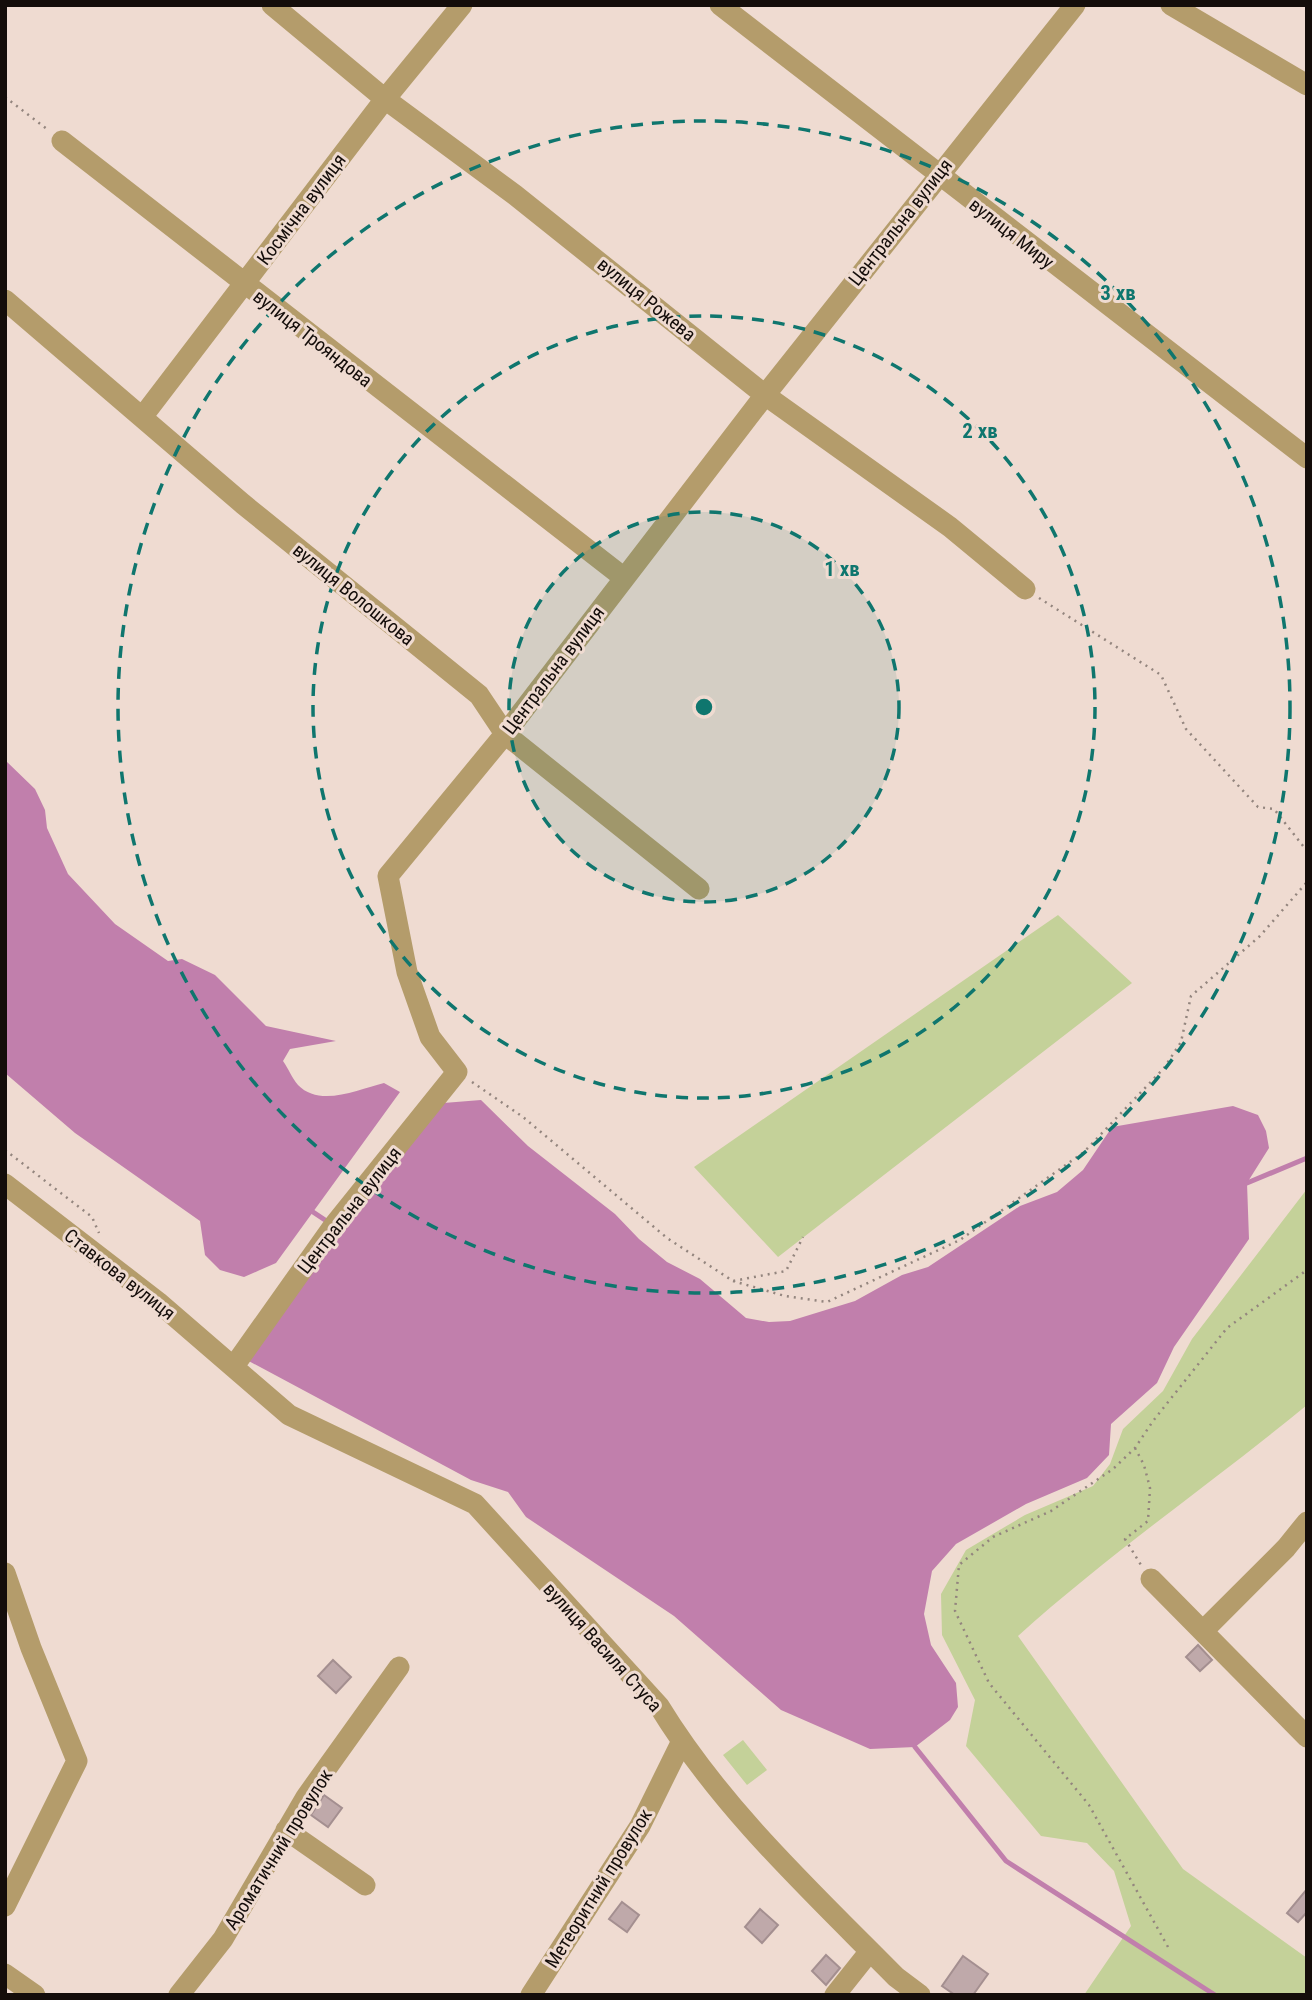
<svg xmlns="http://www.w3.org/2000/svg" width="1312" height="2000" font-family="'Roboto Condensed',sans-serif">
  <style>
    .green { fill: #c4d199 }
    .water { fill: #c17fac }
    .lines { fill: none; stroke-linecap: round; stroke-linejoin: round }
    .stream { stroke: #c17fac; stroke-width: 5 }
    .building { fill: #bfa9aa; stroke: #a48f90; stroke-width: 2 }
    .path { stroke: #93857e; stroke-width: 2.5; stroke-dasharray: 2 5; stroke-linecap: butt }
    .minor { stroke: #b49c6b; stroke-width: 21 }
    .ring { fill: none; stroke: #0f766e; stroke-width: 3.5; stroke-dasharray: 12 9 }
    .labels { text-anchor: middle; stroke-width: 6; stroke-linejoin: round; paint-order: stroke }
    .street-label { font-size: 19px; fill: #140d0a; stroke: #efdbd1 }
    .centre { fill: #0f766e; stroke: #efdbd1; stroke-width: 3.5 }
    .ring-label { font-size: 21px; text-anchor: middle; font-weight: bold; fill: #0f766e; stroke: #efdbd1; stroke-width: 6; stroke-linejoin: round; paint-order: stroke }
  </style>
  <rect width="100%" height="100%" fill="#efdbd1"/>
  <!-- green -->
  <path class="green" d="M1058,915L1132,983L778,1257L694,1167Z
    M1307,1189V1405C1212,1483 1110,1553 1018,1636L1183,1869L1307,1958V1995H1084L1131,1926L1114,1871L1087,1843L1041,1836L966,1746L975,1700L942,1635L941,1594L966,1550L1025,1515L1093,1486L1110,1464L1123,1429L1163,1391L1192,1339Z
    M743,1740L767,1770L747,1785L723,1755Z"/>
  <!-- water -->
  <path class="water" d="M5,760L35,789L45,810L47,828L68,874L115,924L168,961L182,959L215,975L266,1026L336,1041L290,1049L283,1061C288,1068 292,1078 298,1085C320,1108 359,1089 384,1083L400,1092L276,1263L244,1277L220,1270L205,1255L200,1221L75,1133L5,1073Z
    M481,1100L528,1146L615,1214L639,1239L667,1262L700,1279L746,1318L769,1322L790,1321L855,1301L902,1275L928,1267L1020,1206L1057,1192L1083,1170L1112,1127L1233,1106L1258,1115L1266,1131L1269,1148L1247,1183L1249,1239L1174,1347L1157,1383L1111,1424L1109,1455L1087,1478L1026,1504L956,1544L932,1571L924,1614L931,1645L956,1683L958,1707L950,1720L915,1747L870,1749L781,1710L674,1616L526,1517L508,1492L471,1480L245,1359L431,1104Z"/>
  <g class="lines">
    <!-- stream -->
    <path class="stream" d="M1247,1183L1307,1158
      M313,1212L328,1222
      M915,1747L1006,1861L1215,1995"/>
  </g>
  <!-- building -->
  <path class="building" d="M1198,1645L1212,1660L1200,1671L1186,1657Z
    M333,1660L351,1677L336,1693L318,1676Z
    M324,1795L342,1808L328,1827L311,1815Z
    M1307,1889V1912L1298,1922L1287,1913Z
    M622,1902L639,1915L627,1932L609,1919Z
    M760,1909L778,1925L762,1943L745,1927Z
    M826,1955L840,1968L826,1985L812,1971Z
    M963,1956L988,1974L973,1995H955L942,1986Z"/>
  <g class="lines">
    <!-- path -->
    <path class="path" d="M5,97L47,129
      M1039,598L1161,675L1186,729L1258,807L1274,809L1307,851
      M472,1082L523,1117L667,1238L733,1281L786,1271L803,1237
      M5,1150L92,1217L99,1233
      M733,1281L785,1296L827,1302L960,1240L1084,1152L1164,1068L1181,1042L1191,996L1260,936L1307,882
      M1135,1448L1144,1465L1150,1488L1148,1521L1125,1539L1141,1565
      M1168,1947L1089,1805L989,1683L955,1611L959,1565L993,1537L1051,1511L1113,1469L1135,1448L1153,1421L1227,1328L1307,1270"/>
    <!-- minor -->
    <path class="minor" d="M272,5L385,99L515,195L765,395L950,527L1025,589
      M720,5L1307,458
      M1171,5L1307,85
      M62,141L623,577
      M5,300L243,504L479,695L505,734L699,889
      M143,416L385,99L462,5
      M5,1184L158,1302L289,1415L475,1504L659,1706C722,1809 812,1892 896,1977L920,1995
      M234,1366L334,1225L457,1072L430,1037L407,972L388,876L505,734L765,395L1075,5
      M5,1573L31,1648L77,1761L5,1906
      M1151,1579L1307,1737
      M1203,1631L1286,1548L1307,1522
      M286,1830L365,1885
      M5,1974L35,1995
      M179,1995L223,1939L306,1797L399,1667
      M531,1995L640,1826L681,1743
      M835,1995L870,1951"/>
  </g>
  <!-- distance rings -->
  <circle cx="704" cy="707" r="195" fill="#0f766e" fill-opacity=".12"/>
  <g class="ring">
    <circle cx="704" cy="707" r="195"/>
    <circle cx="704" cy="707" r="391"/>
    <circle cx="704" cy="707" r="586"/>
  </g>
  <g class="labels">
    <!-- street labels -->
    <g class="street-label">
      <text transform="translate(301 209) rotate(-53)" y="7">Космічна вулиця</text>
      <text transform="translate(900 222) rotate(-52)" y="7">Центральна вулиця</text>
      <text transform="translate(1012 233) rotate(38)" y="7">вулиця Миру</text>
      <text transform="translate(647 299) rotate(39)" y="7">вулиця Рожева</text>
      <text transform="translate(313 338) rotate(38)" y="7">вулиця Трояндова</text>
      <text transform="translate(354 594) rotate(39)" y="7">вулиця Волошкова</text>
      <text transform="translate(553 670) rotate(-53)" y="7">Центральна вулиця</text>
      <text transform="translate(349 1210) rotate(-52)" y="7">Центральна вулиця</text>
      <text transform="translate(120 1274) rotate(38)" y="7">Ставкова вулиця</text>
      <text transform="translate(603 1647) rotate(48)" y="7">вулиця Василя Стуса</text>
      <text transform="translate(278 1849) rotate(-58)" y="7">Ароматичний провулок</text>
      <text transform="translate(598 1888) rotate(-58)" y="7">Метеоритний провулок</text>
    </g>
  </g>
  <circle cx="704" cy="707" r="10" class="centre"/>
  <g class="ring-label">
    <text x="1118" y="300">3 хв</text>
    <text x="980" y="438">2 хв</text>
    <text x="842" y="576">1 хв</text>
  </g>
  <!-- border -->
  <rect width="1312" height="2000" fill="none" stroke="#140d0a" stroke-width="14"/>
</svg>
